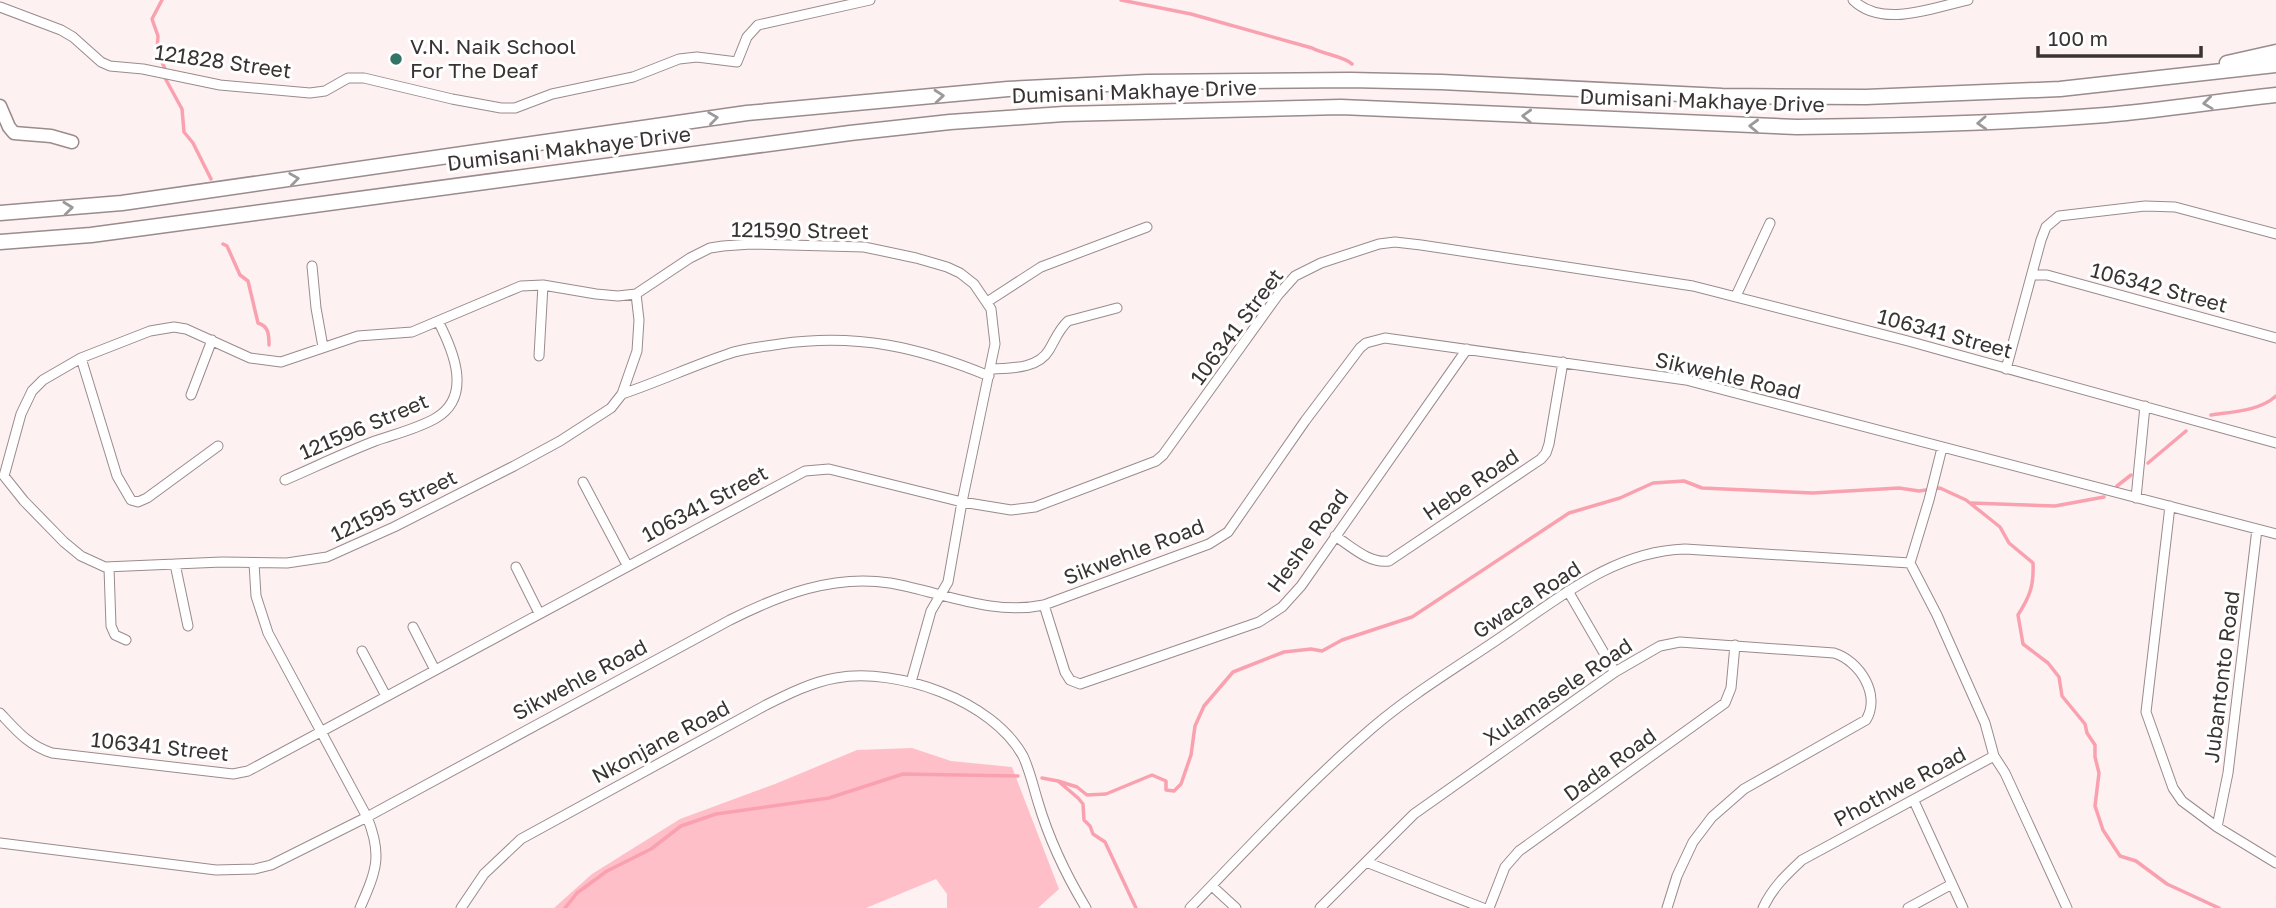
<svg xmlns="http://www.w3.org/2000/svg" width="2276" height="908" font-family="'Golos Text',sans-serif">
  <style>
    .grass { fill: #ffbfc9 }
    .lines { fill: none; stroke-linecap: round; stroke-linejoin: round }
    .stream { stroke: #faa1b0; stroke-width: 3.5 }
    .street-casing { stroke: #9a8b8d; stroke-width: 11 }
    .secondary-casing { stroke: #9a8b8d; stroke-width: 15 }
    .primary-casing { stroke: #9a8b8d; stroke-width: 17 }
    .street { stroke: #fff; stroke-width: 9 }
    .secondary { stroke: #fff; stroke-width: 12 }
    .primary { stroke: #fff; stroke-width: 14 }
    .oneway { stroke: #9c999a }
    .poi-dot { fill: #327465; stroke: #fff; stroke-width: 2.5 }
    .labels { text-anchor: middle; stroke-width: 6; stroke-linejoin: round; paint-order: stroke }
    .poi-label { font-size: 21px; fill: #3a3334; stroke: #fff; text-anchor: start }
    .street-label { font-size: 21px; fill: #3a3334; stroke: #fff }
  </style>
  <rect width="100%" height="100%" fill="#fef1f2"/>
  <!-- grass -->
  <path class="grass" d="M912,748L951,761L1012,767L1059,889L1038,908H947V894L936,879L866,908H554L592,874L680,819L775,784L857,750Z"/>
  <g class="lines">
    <!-- stream -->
    <path class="stream" d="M162,0L152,19L158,36L157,50L165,69
      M1121,0L1191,14L1312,48C1323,54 1346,57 1352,64
      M165,78L182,109L184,132L193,143L211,179
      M223,244L227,246L240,275L248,281L258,323C269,326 269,336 269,345
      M2211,415C2231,412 2260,411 2276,396
      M2148,463L2186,431
      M2117,486L2131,475
      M1971,503L2055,506L2104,497
      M1042,778L1058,781L1078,798L1083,804L1084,820L1090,826L1093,834L1105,842L1136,908
      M1058,781L1077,787L1087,795L1106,794L1152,775L1166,781V790L1174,791L1181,784L1191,755L1195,726L1204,706L1233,672L1284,652L1311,649L1322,651L1342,640L1412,617L1569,513L1620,498L1653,483L1684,481L1702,488L1813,493L1899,488L1919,491L1940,488L1966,500L1985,515L2000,527L2009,543L2033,563C2034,586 2030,596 2018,615L2023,644L2048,663L2059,677L2062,696L2085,724L2087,733L2095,745V757L2099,773L2095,806L2103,830L2120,856L2136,861L2167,884L2219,908
      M565,908L577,893L607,871L651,849L681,826L716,814L829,798L903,774L1018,776"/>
    <!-- street casing -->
    <g class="street-casing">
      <path id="street" d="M1853,0C1883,29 1933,7 1968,0
        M0,7L61,30L73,37L101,62L110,66L143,69L220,85L310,93L325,91L348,78H364L452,99L501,108H515L552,94L633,77L679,59L697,57L737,62L747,37L758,25L870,0
        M312,266L316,308L323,347
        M2033,275H2047L2276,338
        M1736,296L1770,223
        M987,302L1041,267L1147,227
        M539,356L543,285
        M81,358L117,476L131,500L138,502L147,498L218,446
        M991,369C1011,368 1038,369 1049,350C1055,340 1059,329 1068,321L1117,308
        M2006,369L2041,240L2046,227L2059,216L2145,206L2175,207L2276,234
        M622,394C658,382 692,366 728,354C744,348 763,347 780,344C857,333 919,347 989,376
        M191,395L212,340
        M4,476L21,414L32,391L43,380L81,358L150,331L174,327L186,329L250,358L281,362L358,336L412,332L521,286L543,285L596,294L618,296L636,294L690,258L710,248L723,246L751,244L864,247L916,258L947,267L960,273L974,284L991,309L995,344L962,502L948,582L931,611L911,682
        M4,476L24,501L64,542L81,556L105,567L222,562L287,563L327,557L394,527L514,466L560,441L611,408L622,394L637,351L639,320L636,294
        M285,480C315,467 344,453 375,441C395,434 417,429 436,418C473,396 453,350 438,321
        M583,482L627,565
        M2136,498L2145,406
        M2170,506L2146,712L2173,788L2182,801L2217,827L2276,863
        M1335,536C1351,546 1369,564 1389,561L1541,459L1546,453L1549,444L1563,362
        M254,563L256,596L268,633L367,817C383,856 376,871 360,908
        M1910,563L1929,500L1942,448
        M175,564L188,626
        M516,567L539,613
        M109,568L111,626L115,635L126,640
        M1568,591L1615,672
        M1044,605L1065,672L1070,680L1080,684L1259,622L1282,607L1301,586L1467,349
        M413,627L435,670
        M362,651L386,696
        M0,713C16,730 29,746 52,753L233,774L248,771L805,471L829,469L962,502L1011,510L1035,507L1156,461L1163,455L1278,295L1295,276L1321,263L1379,244L1395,242L1421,245L1693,286L1908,341L2276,443
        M1994,756L2005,773L2067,908
        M1914,801L1963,908
        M2217,827L2228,773L2257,529
        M0,843L216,870L255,869L271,865L367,817L730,620C780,595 833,574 890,583C942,592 991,616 1044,605L1209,544L1228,532L1305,421L1360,348L1366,343L1385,338L1686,380L2276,534
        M1366,862L1483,908
        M1212,886L1236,908
        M461,908L484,874L521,839L766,705C788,694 812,682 836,678C897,667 992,700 1023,756C1030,771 1033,786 1038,802C1049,839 1066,875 1086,908
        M1190,908C1249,847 1307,784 1371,729C1414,692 1464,663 1510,631C1564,594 1617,551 1685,549L1910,563
        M1320,908L1414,814L1615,672L1660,646L1680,642L1834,653C1860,661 1881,695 1866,720L1744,789L1712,817L1693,842L1677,876L1667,908
        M1489,908L1505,867L1519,851L1725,703L1731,688L1735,645
        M1763,908C1772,888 1787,874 1802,860L1994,756L1985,723L1937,615L1910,563
        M1908,908L1952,884"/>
    </g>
    <!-- secondary casing -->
    <g class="secondary-casing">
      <path id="secondary" d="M0,106L9,127L14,133L51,136L72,142"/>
    </g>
    <!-- primary casing -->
    <g class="primary-casing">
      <path id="primary" d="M2227,63L2276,52
        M0,213L122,203L747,113L1008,89L1147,82L1350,80L1441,82L1722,96L1866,97L2060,89L2276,65
        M0,242L91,235L850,133L950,122L1064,114L1341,107L1797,127C1900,126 2003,123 2106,115C2163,110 2219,101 2276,95"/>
    </g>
    <!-- street -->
    <use href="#street" class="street"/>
    <!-- secondary -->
    <use href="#secondary" class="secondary"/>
    <!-- primary -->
    <use href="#primary" class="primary"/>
  </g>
  <!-- one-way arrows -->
  <defs><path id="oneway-chevron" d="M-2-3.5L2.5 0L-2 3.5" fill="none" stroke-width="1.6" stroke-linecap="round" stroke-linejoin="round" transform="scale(1.75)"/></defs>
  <g class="oneway">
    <use href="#oneway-chevron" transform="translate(939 96) rotate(-5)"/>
    <use href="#oneway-chevron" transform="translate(2208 103) rotate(173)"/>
    <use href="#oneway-chevron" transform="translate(1527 116) rotate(-178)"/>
    <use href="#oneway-chevron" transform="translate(713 118) rotate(-8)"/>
    <use href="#oneway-chevron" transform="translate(1982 123) rotate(177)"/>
    <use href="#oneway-chevron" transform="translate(1754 126) rotate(-178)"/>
    <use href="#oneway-chevron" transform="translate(294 179) rotate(-8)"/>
    <use href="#oneway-chevron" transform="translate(68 208) rotate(-6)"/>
  </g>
  <!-- markers -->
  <circle class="poi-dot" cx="396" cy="59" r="7"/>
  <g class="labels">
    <!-- poi labels -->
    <g class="poi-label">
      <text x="410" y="54">V.N. Naik School<tspan x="410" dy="24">For The Deaf</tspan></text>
    </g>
    <!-- street labels -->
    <g class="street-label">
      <text transform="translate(223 62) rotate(8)" y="7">121828 Street</text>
      <text transform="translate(1134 92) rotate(-2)" y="7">Dumisani Makhaye Drive</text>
      <text transform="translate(1702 101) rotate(2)" y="7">Dumisani Makhaye Drive</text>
      <text transform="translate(569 149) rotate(-7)" y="7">Dumisani Makhaye Drive</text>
      <text transform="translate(800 231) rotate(1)" y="7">121590 Street</text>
      <text transform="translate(2159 288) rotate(15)" y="7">106342 Street</text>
      <text transform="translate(1237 327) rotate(-53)" y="7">106341 Street</text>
      <text transform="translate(1945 334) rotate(15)" y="7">106341 Street</text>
      <text transform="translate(1728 376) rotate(13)" y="7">Sikwehle Road</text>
      <text transform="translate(364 427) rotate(-23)" y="7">121596 Street</text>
      <text transform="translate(1471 485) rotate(-34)" y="7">Hebe Road</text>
      <text transform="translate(705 504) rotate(-28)" y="7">106341 Street</text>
      <text transform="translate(394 506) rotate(-26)" y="7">121595 Street</text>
      <text transform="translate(1308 541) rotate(-54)" y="7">Heshe Road</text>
      <text transform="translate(1134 552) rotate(-21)" y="7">Sikwehle Road</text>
      <text transform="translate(1527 600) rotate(-33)" y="7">Gwaca Road</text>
      <text transform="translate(2222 677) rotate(-83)" y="7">Jubantonto Road</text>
      <text transform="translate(580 680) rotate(-28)" y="7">Sikwehle Road</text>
      <text transform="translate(1558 692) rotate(-34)" y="7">Xulamasele Road</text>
      <text transform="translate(661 742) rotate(-28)" y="7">Nkonjane Road</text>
      <text transform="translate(160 747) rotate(6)" y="7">106341 Street</text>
      <text transform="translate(1610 765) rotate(-36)" y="7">Dada Road</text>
      <text transform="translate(1900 787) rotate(-28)" y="7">Phothwe Road</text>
    </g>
  </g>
  <!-- scale -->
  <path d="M2038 46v10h163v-10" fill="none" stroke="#3a3334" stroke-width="3.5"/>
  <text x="2048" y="46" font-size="21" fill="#3a3334" stroke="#ffffff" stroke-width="5" paint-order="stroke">100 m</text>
</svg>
